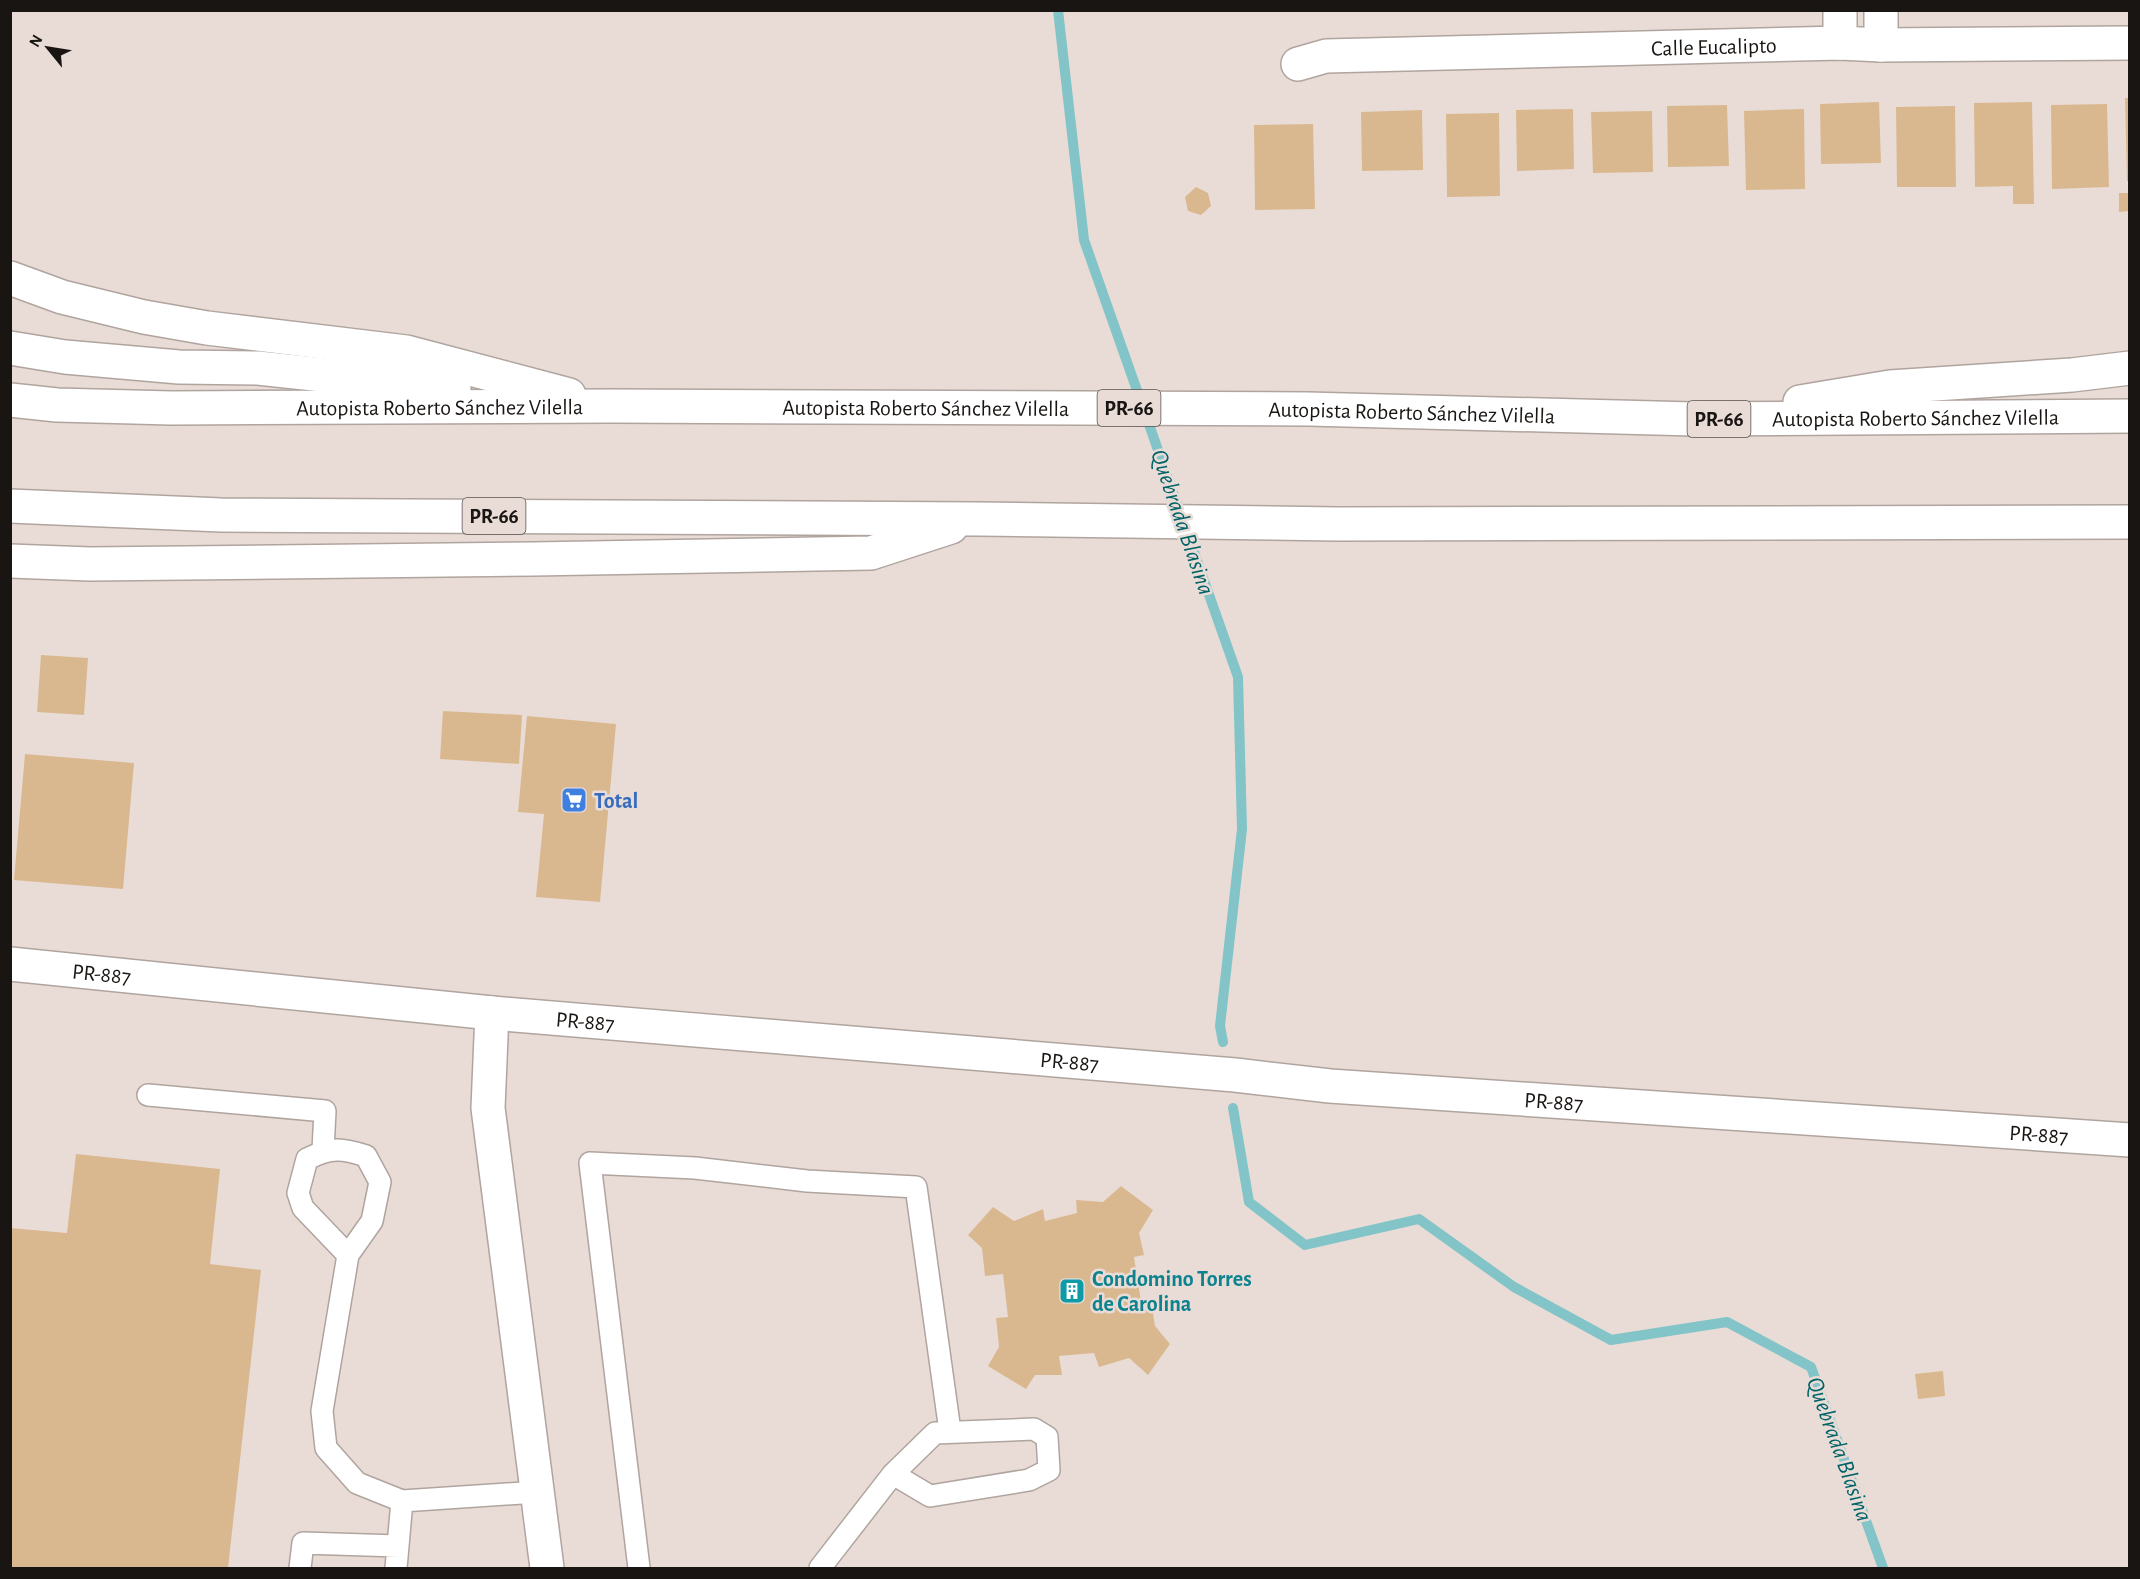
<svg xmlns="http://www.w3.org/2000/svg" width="2140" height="1579" font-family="'Alegreya Sans',sans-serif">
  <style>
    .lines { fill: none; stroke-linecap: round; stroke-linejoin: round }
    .stream { stroke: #82c4c7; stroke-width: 10 }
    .building { fill: #dab88f }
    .lane-casing { stroke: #b0a49f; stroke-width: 24 }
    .street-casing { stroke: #b0a49f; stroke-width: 36 }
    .secondary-casing { stroke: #b0a49f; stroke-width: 36 }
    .highway-casing { stroke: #b0a49f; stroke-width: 36 }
    .lane { stroke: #fff; stroke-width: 21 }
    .street { stroke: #fff; stroke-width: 33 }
    .secondary { stroke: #fff; stroke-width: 33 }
    .highway { stroke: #fff; stroke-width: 33 }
    .labels { text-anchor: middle; stroke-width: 5; stroke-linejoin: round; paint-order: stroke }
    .shield { fill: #e9dcd7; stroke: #57514e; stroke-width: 1.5 }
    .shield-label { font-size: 21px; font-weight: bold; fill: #191513 }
    .street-label { font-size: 22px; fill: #191513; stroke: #e9dcd7 }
    .shop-label { font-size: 22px; font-weight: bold; fill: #366cbe; stroke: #e9dcd7; text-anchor: start }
    .culture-label { font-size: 22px; font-weight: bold; fill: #0d838f; stroke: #e9dcd7; text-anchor: start }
    .water-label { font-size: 24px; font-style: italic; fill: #006367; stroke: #e9dcd7 }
  </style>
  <rect width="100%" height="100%" fill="#e9dcd7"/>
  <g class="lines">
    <!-- stream -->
    <path class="stream" d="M1058,10L1084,240L1238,677L1242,829L1220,1026L1223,1042
      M1233,1108L1249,1202L1305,1245L1419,1219L1514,1287L1611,1340L1727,1322L1811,1367L1883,1568"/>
  </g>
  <!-- building -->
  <path class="building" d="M2125,98H2130V181H2127Z
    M1879,102L1881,163L1821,164L1820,104Z
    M2032,102L2034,204H2013V186L1975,187L1974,103Z
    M2107,104L2109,187L2052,189L2051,105Z
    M1727,105L1729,166L1668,167L1667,106Z
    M1955,106L1956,187H1897L1896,107Z
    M1573,109L1574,169L1517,171L1516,110Z
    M1804,109L1805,189L1746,190L1744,111Z
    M1422,110L1423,170L1362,171L1361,112Z
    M1652,111L1653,172L1593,173L1591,112Z
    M1499,113L1500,196L1447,197L1446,114Z
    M1313,124L1315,209L1255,210L1254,125Z
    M1196,187L1208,193L1211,206L1201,215L1188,211L1185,197Z
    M2119,193H2130V211L2119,212Z
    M41,655L88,658L84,715L37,712Z
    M443,711L522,715L519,764L440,759Z
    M527,716L616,724L600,902L536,897L544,814L518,812Z
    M25,754L134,763L123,889L14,880Z
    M76,1154L220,1169L210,1264L261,1270L228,1568H10V1228L67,1233Z
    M1121,1186L1153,1210L1139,1233L1144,1255L1134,1257L1142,1308L1152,1307L1155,1326L1170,1344L1148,1375L1129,1358L1099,1367L1094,1353L1059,1356L1062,1375H1035L1026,1389L988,1366L999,1347L996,1318L1008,1317L1003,1274L985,1276L982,1248L968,1235L993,1207L1014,1221L1043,1209L1045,1221L1077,1213L1076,1200L1103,1202Z
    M1943,1371L1945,1396L1918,1399L1915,1374Z"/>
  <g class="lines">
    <!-- lane casing -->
    <g class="lane-casing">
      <path id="lane" d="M148,1095L325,1111L323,1150
        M348,1255L303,1208L298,1193L307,1159C331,1147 342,1148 366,1156L380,1182L372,1221L348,1255L322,1411L326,1448L357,1483L402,1501L537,1492
        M300,1568L303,1543L398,1546
        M396,1568L402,1501
        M639,1568L590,1163L695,1168L807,1181L916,1187L950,1431
        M820,1568L893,1474L935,1433L1034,1429L1047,1437L1049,1470L1029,1480L930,1496L893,1474"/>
    </g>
    <!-- street casing -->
    <g class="street-casing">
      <g id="street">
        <path d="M1840,10V43"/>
        <path d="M1881,10V45"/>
        <path id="s1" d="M1298,64L1326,56L1840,43L1881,45L2130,43"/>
      </g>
    </g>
    <!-- secondary casing -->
    <g class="secondary-casing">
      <g id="secondary">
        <path id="s2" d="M10,964L492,1013L1235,1075L1330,1086L2130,1140"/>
        <path d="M492,1013L488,1108L547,1568"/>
      </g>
    </g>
    <!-- highway casing -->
    <g class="highway-casing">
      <g id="highway">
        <path d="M10,278L62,297L144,317L207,328L406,352L569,395"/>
        <path d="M10,348L65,357L179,367L258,368L454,389"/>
        <path id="s3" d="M10,400L57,405L171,408L611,406L1308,409L1693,419L2130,416"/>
        <path d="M1800,402L1890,387L2072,375L2130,368"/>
        <path d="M10,506L221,515L978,519L1338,524L2130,522"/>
        <path d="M10,561L90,564L533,559L871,553L951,527"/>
      </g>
    </g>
    <!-- lane -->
    <use href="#lane" class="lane"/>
    <!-- street -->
    <use href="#street" class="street"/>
    <!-- secondary -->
    <use href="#secondary" class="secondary"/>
    <!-- highway -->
    <use href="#highway" class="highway"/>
  </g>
  <!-- icons -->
  <defs>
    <g id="supermarket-square" transform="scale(1.35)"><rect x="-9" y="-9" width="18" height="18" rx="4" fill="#3f7fe0" stroke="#e9dcd7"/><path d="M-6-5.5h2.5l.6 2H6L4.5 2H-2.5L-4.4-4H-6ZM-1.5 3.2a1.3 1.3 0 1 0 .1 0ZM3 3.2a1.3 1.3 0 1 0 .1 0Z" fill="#fff"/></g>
    <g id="building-square" transform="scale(1.35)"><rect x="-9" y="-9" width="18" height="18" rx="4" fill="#0f9aa8" stroke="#e9dcd7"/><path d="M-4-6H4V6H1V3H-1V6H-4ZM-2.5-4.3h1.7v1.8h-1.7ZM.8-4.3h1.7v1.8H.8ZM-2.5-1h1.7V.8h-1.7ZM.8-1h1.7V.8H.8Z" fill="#fff"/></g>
  </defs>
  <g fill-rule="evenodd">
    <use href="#supermarket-square" x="574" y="800"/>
    <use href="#building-square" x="1072" y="1291"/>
  </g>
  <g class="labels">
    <!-- shield labels -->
    <g class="shield">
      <rect x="1097.5" y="390" width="63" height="36" rx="4.5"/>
      <rect x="1687.5" y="401" width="63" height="36" rx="4.5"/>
      <rect x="462.5" y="498" width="63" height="36" rx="4.5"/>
    </g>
    <g class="shield-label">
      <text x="1129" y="415">PR-66</text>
      <text x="1719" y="426">PR-66</text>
      <text x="494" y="523">PR-66</text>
    </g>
    <!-- street labels -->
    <g class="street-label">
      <text dy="8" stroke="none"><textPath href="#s1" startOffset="417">Calle Eucalipto</textPath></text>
      <text dy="8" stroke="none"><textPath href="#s3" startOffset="430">Autopista Roberto Sánchez Vilella</textPath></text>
      <text dy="8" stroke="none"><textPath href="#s3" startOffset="916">Autopista Roberto Sánchez Vilella</textPath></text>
      <text dy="8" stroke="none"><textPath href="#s3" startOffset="1402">Autopista Roberto Sánchez Vilella</textPath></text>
      <text dy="8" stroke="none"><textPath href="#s3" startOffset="1906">Autopista Roberto Sánchez Vilella</textPath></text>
      <text dy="8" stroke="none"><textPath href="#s2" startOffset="92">PR-887</textPath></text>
      <text dy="8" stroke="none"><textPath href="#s2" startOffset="578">PR-887</textPath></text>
      <text dy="8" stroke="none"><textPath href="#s2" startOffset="1064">PR-887</textPath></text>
      <text dy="8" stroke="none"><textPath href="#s2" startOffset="1550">PR-887</textPath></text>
      <text dy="8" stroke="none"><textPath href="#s2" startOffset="2036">PR-887</textPath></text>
    </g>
    <!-- shop labels -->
    <g class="shop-label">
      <text x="594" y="808">Total</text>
    </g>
    <!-- culture labels -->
    <g class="culture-label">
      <text x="1092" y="1286">Condomino Torres<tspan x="1092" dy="25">de Carolina</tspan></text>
    </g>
    <!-- water labels -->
    <g class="water-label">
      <text transform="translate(1183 522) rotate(71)" y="8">Quebrada Blasina</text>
      <text transform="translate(1840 1449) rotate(70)" y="8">Quebrada Blasina</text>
    </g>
  </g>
  <!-- border -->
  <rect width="2140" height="1579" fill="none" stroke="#191513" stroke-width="24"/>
  <!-- north arrow -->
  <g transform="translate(48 48) rotate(300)" stroke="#e9dcd7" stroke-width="4.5" paint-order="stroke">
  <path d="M0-4.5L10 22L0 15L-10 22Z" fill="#191513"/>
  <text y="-9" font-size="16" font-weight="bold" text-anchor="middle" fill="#191513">N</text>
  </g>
</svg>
